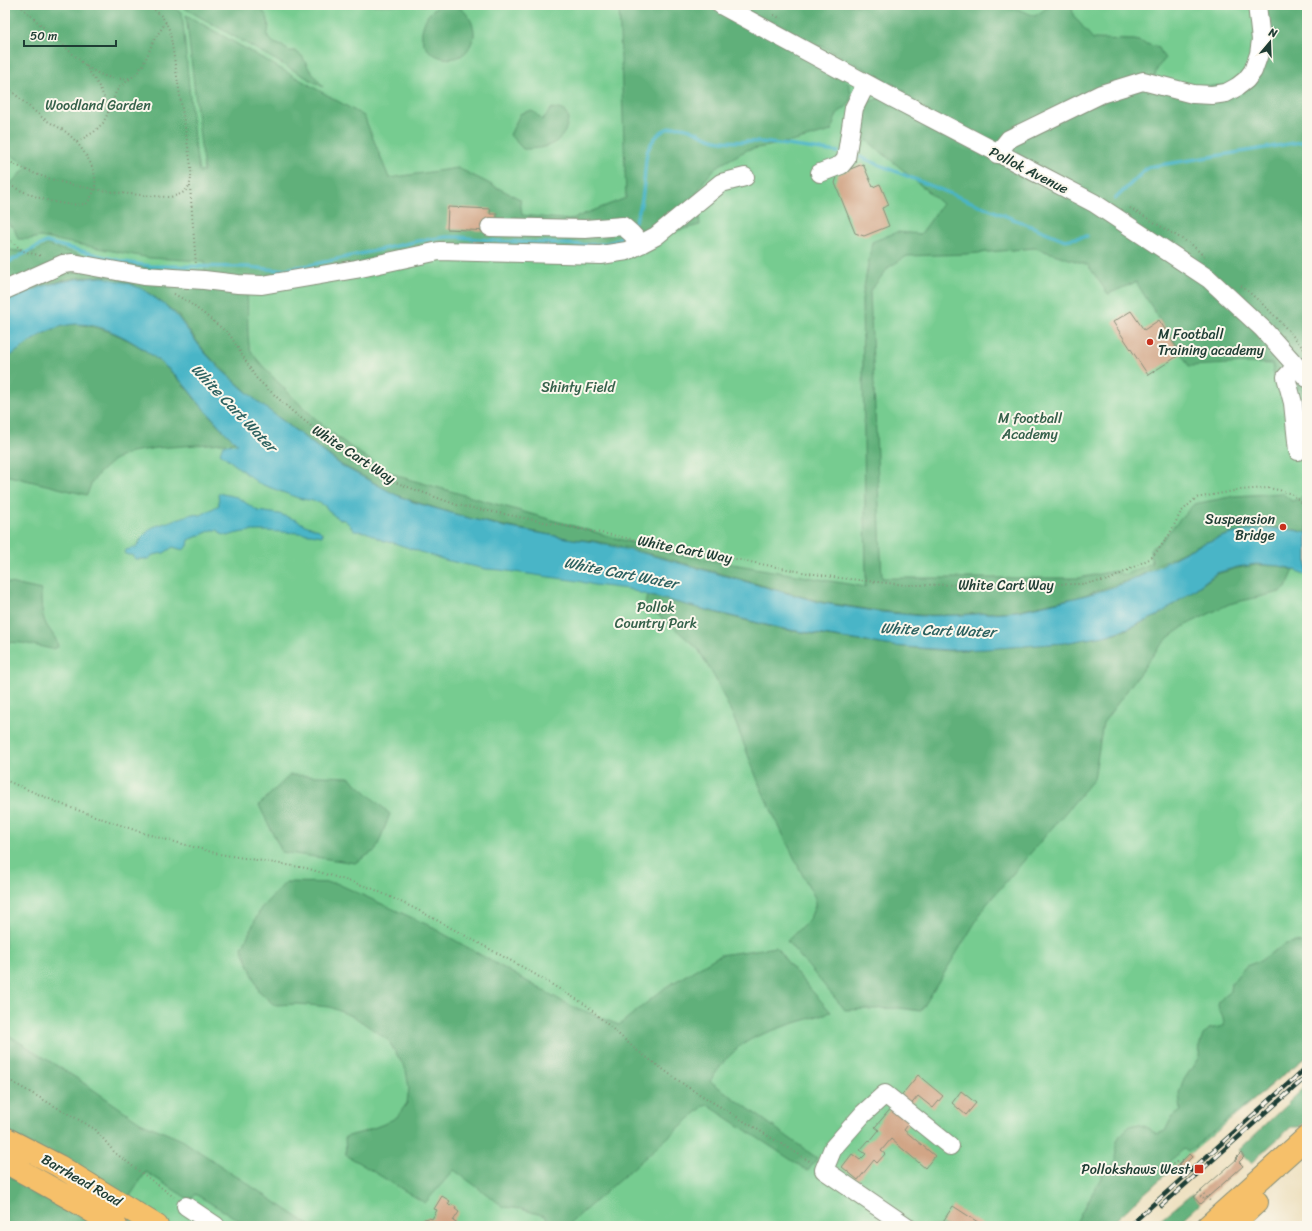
<svg xmlns="http://www.w3.org/2000/svg" width="1312" height="1231" font-family="Sriracha,sans-serif">
  <style>
    .green { fill: #76cc90; stroke: #4a8462 }
    .forest { fill: #60b07a; stroke: #407657; fill-rule: evenodd }
    .water { fill: #4ab5c7; stroke: #34797e }
    .lines { fill: none; stroke-linecap: round; stroke-linejoin: round }
    .stream { stroke: #4ab5c7; stroke-width: 3.5 }
    .building { fill: #d1a586 }
    .minor-casing { stroke: #868f7a; stroke-width: 20 }
    .major-casing { stroke: #868f7a; stroke-width: 24 }
    .path { stroke: #868f7a; stroke-width: 2; stroke-dasharray: 1 3; stroke-linecap: butt }
    .minor { stroke: #fff; stroke-width: 18 }
    .major { stroke: #f6c06b; stroke-width: 22 }
    .rail-casing { stroke: #1f3d34; stroke-width: 4.5 }
    .rail { stroke: #fbf7ec; stroke-width: 3; stroke-dasharray: 9; stroke-linecap: butt }
    .poi-dot { fill: #c8321e; stroke: #fbf7ec; stroke-width: 1.5 }
    .labels { text-anchor: middle; stroke-width: 4; stroke-linejoin: round; paint-order: stroke }
    .park-label { font-size: 14px; fill: #35614b; stroke: #fbf7ec }
    .street-label { font-size: 14px; fill: #1f3d34; stroke: #fbf7ec }
    .poi-label { font-size: 14px; fill: #1f3d34; stroke: #fbf7ec; text-anchor: end }
    .water-label { font-size: 15px; font-style: italic; fill: #2c6160; stroke: #fbf7ec }
  </style>
  <rect width="100%" height="100%" fill="#fbf7ec"/>
  <filter id="ink" filterUnits="userSpaceOnUse"><feTurbulence type="fractalNoise" baseFrequency=".025" numOctaves="2"/><feDisplacementMap in="SourceGraphic" scale="8" xChannelSelector="R" yChannelSelector="G"/><feConvolveMatrix kernelMatrix="1 2 1 2 8 2 1 2 1" color-interpolation-filters="sRGB"/></filter>
  <filter id="wash" filterUnits="userSpaceOnUse"><feTurbulence type="fractalNoise" baseFrequency=".012" numOctaves="4" result="noise"/><feDisplacementMap in="SourceGraphic" scale="16" xChannelSelector="R" yChannelSelector="G"/><feGaussianBlur stdDeviation="0.9" result="paint"/><feColorMatrix in="noise" values="0 0 0 0 0 0 0 0 0 0 0 0 0 0 0 0 0 1.4 0 .05"/><feComposite in="paint" operator="in"/></filter>
  <g filter="url(#wash)">
    <rect width="100%" height="100%" fill="#eee1c1"/>
    <!-- green -->
    <path class="green" d="M5,5H1307V1055L1105,1226H5Z"/>
    <!-- forest -->
    <path class="forest" d="M5,5H167L182,13L194,140L199,172L204,171L186,15L364,116L389,178L458,168L520,199L522,215L569,220L626,198L619,5H1007L1035,16L1051,5H1072L1073,15L1093,39L1135,40L1159,48L1165,59L1158,67L1150,88L1244,85L1264,5H1307V399L1294,382L1306,370L1292,357L1275,382L1272,364L1249,363L1189,366L1136,282L1108,294L1088,265L1035,248L967,254L907,256L889,267L870,291L882,578H1079L1115,571L1124,575L1152,563L1150,549L1159,543L1194,504L1235,496L1282,493L1292,501L1307,496V533L1296,530L1274,528L1254,530L1229,534L1201,544L1153,567L1140,576L1120,583L1078,597L1013,611L952,615H920L873,610L822,602L633,549L595,541L572,539L505,526L472,519L413,501L394,494L363,476L342,465L258,402L220,367L205,352L177,314L153,296L131,283L112,277L103,276L76,278L47,284L5,297V249L16,251L34,252L47,245L94,259L154,269L205,271V261L150,258L40,237L30,239H18L14,228L9,225L5,219V172L9,179L10,184L28,166L5,151ZM821,46L836,53L905,91L864,103L858,133L903,170L942,204L921,234L897,232L872,242L862,299L866,576L865,587L668,553L401,477C355,455 315,421 280,384C271,375 256,360 250,349C247,344 248,298 247,288L434,248L594,251L700,225L697,193L704,181L716,167L747,150L795,141L831,131C833,126 834,120 837,115C839,111 843,110 846,107C853,101 851,90 848,83L814,48Z
      M179,5H257V6C268,13 271,24 267,36L274,43L282,46L289,51H295L302,56L309,69L323,87Z
      M443,5C446,5 449,5 452,5C465,7 475,23 474,35C474,38 472,41 471,44C459,73 411,55 424,24C427,14 433,8 443,5Z
      M552,108L563,110L569,118C567,122 567,127 565,131C557,147 539,149 523,149L510,135L520,114C532,109 533,110 542,120Z
      M70,324C110,325 148,348 175,376C182,383 189,391 195,399C208,414 221,429 235,442L157,448L131,452L114,460L99,473L91,484L87,495L5,475V360C27,344 43,330 70,324Z
      M1256,565L1280,566L1294,570L1286,588L1280,592L1229,604L1186,625L1169,637L1156,651L1103,723L1094,779L986,905L921,1011L899,1008L845,1010L787,941L810,918L815,906V898L801,872L761,789L733,716L715,678L698,649L671,625L645,605L647,595L779,629L893,646L948,651L985,649L1064,643L1104,636L1123,631L1157,616L1217,574L1238,568Z
      M5,582L41,590C41,601 41,611 45,622C49,631 57,637 58,647L52,649L23,643L5,642Z
      M290,775L349,777L390,814L376,850L355,863L282,852L259,805Z
      M286,882L336,883L428,925L567,1004L619,1025L666,987L720,955L776,947L795,972L831,1012L785,1026L755,1037L740,1046L725,1060L710,1081L817,1158L808,1171L706,1104L567,1226H551L545,1216L521,1209L504,1207L454,1170L425,1203L346,1155L345,1137L363,1132L384,1124L397,1117L407,1103L409,1088L406,1070L388,1040L356,1018L330,1007L298,1004L274,1005L259,991L242,948L261,908Z
      M1295,942L1302,943L1307,947V1056L1188,1152L1184,1149L1165,1165L1169,1171L1109,1226H1074L1106,1169L1116,1161C1117,1156 1115,1150 1116,1145C1119,1132 1132,1119 1146,1127C1150,1129 1153,1132 1157,1134L1165,1131L1172,1117L1181,1111L1179,1093L1183,1081L1199,1057L1200,1044L1203,1035L1209,1029L1224,1026C1224,1008 1207,1007 1231,991L1232,983L1239,974L1246,966L1260,961L1271,953L1286,944Z
      M5,1033L78,1079L140,1122L182,1140L311,1226H249L195,1194L190,1200L146,1172L128,1199L5,1130Z
      M1307,1085V1121L1299,1127H1291L1251,1163L1239,1150Z
      M5,1174L97,1226H5Z
      M1192,1194L1200,1204L1178,1224V1226H1153Z"/>
    <!-- water -->
    <path class="water" d="M103,277L130,284L142,289L165,305L176,315L204,352L219,368L258,402L342,466L394,494L413,502L472,519L505,527L572,539L594,542L646,554L822,603L880,612L922,616L962,615L1019,611C1055,602 1092,596 1127,582C1152,572 1174,557 1198,546C1231,531 1271,523 1307,533V575L1289,568L1280,566L1256,564L1237,567L1216,573L1194,590L1157,616L1123,630L1104,636L1064,643L985,649L948,650L893,646L779,628L643,594L628,589L594,585L578,581L500,570L486,569L445,560L394,543L384,541L366,532L354,531L349,524L344,520L338,519L329,511L325,506L318,502L298,498L258,483L220,453L223,445L238,444C233,439 227,435 223,430C217,423 211,416 204,409C194,398 186,385 175,375C150,351 105,318 68,325C43,329 25,346 5,360V300L47,285L76,279Z
      M218,493L237,497L258,511L279,514L296,520L305,525L319,530L323,534L322,536C309,533 296,533 282,532C261,531 248,529 228,536L221,534L218,530H212L189,540L188,546L183,550L173,547L164,553L153,555L148,559H135L132,555H128L125,553L126,550L136,547L146,533L153,527L192,514L201,515L219,505Z"/>
    <g class="lines">
      <!-- stream -->
      <path class="stream" d="M860,157L1065,240L1087,236
        M1115,199L1148,167L1307,141
        M632,226C646,205 643,177 647,152C652,140 661,128 675,127C690,125 702,137 716,140C729,143 745,141 759,142C785,144 812,149 838,152
        M5,264L46,242L124,262L150,266L248,267L278,270L311,265L418,241L446,237H460L495,241L585,245L603,244L615,241L625,234"/>
    </g>
    <g id="blocks">
      <!-- building -->
      <path class="building" d="M863,164L873,187L880,184L889,205L882,208L889,226L864,236L855,233L835,183L838,174Z
        M448,207L491,209L490,214H497V222L490,231L447,229Z
        M1131,311L1144,330L1159,320L1181,354L1148,375L1113,322Z
        M918,1075L943,1096L933,1108L918,1096L909,1107L899,1098Z
        M961,1091L976,1103L966,1115L952,1103Z
        M893,1106L911,1121L904,1130L935,1156L925,1168L891,1139L881,1151L885,1154L877,1163L874,1160L858,1180L842,1167L852,1154L860,1160L866,1154L860,1150L869,1140L870,1141L879,1130L875,1127Z
        M1241,1153L1244,1157L1239,1162L1243,1166L1200,1204L1194,1197L1237,1159L1236,1158Z
        M1189,1154L1192,1157L1175,1174L1172,1171Z
        M442,1196L450,1201L448,1204L450,1206L451,1204L456,1207L455,1209L459,1212L453,1221L461,1226H422V1221L424,1219L429,1218L432,1219L437,1210L434,1209Z
        M953,1206L984,1226H947L942,1223Z"/>
    </g>
  </g>
  <g filter="url(#ink)">
    <use href="#blocks" fill-opacity="0" stroke="#868f7a" stroke-width="1"/>
    <g class="lines">
      <!-- minor casing -->
      <g class="minor-casing">
        <path id="minor" d="M721,5L893,98L1094,203L1209,279L1263,329L1307,378
          M997,154L1009,139L1101,94L1143,81L1193,94L1212,95L1226,93L1237,87L1246,80L1253,71L1259,54L1261,40L1257,5
          M820,173L841,165L846,159L854,108L866,84
          M490,227L585,229L623,226L631,233L641,244
          M5,290L63,264L73,263L144,276L204,280L238,284L262,285L356,269L439,251L601,255L627,251L656,236L721,183L745,177
          M1296,366L1286,377L1293,403L1298,451
          M186,1206L216,1226
          M906,1226L824,1170L833,1148L863,1114L885,1094L950,1146"/>
      </g>
      <!-- major casing -->
      <g class="major-casing">
        <path id="major" d="M5,1138L59,1166L157,1226
          M5,1162L75,1201L116,1226
          M1208,1226L1307,1137
          M1231,1226L1257,1202"/>
      </g>
      <!-- path -->
      <path class="path" d="M19,5L85,65
        M774,15L782,19
        M5,85C17,96 30,108 43,118C50,123 59,127 66,132C72,137 77,142 81,148C94,166 103,185 86,204C57,207 32,196 7,184
        M108,113C106,94 95,80 85,65C99,75 112,81 130,78
        M77,142L94,132L103,123L109,111L116,92L120,87L136,74L143,65L154,40L166,22
        M5,159C50,187 118,194 169,197C190,194 192,184 191,166L170,32C165,18 160,13 147,5
        M5,180L7,188L5,199
        M190,186L196,265
        M1130,208L1192,245L1206,258
        M5,236L23,251L42,256
        M1241,286C1266,305 1288,329 1307,353
        M174,294L187,301L208,317L230,335L256,378L292,411L325,437L389,480L457,505L802,572L840,578L906,585L1081,584L1109,580L1151,558L1158,550L1169,535L1181,512L1196,498L1239,490L1268,488L1279,490L1292,494L1307,507
        M5,780L66,806L146,834L219,854L306,868L371,888L420,911L526,969L586,1005L635,1049L686,1086L811,1162
        M5,1078L95,1129L115,1153L174,1197
        M1179,1170L1173,1164L1176,1162L1180,1166
        M1201,1191L1211,1202
        M1198,1193L1203,1199L1206,1196
        M1184,1226L1192,1219"/>
      <!-- minor -->
      <use href="#minor" class="minor"/>
      <!-- major -->
      <use href="#major" class="major"/>
      <!-- rail casing -->
      <g class="rail-casing">
        <path id="rail" d="M1161,1206L1307,1076
          M1129,1226L1307,1067"/>
      </g>
      <!-- rail -->
      <use href="#rail" class="rail"/>
    </g>
  </g>
  <!-- markers -->
  <g class="poi-dot">
    <circle cx="1150" cy="342" r="4"/>
    <circle cx="1283" cy="527" r="4"/>
    <rect x="1194" y="1164" width="10" height="10" rx="2"/>
  </g>
  <g class="labels">
    <!-- park labels -->
    <g class="park-label">
      <text x="98" y="110">Woodland Garden</text>
      <text x="578" y="392">Shinty Field</text>
      <text x="1030" y="423">M football<tspan x="1030" dy="16">Academy</tspan></text>
      <text x="656" y="612">Pollok<tspan x="656" dy="16">Country Park</tspan></text>
    </g>
    <!-- street labels -->
    <g class="street-label">
      <text transform="translate(1029 170) rotate(27)" y="5">Pollok Avenue</text>
      <text transform="translate(354 454) rotate(33)" y="5">White Cart Way</text>
      <text transform="translate(685 549) rotate(11)" y="5">White Cart Way</text>
      <text x="1006" y="590">White Cart Way</text>
      <text transform="translate(82 1180) rotate(30)" y="5">Barrhead Road</text>
    </g>
    <!-- poi labels -->
    <g class="poi-label">
      <text x="1158" y="339" text-anchor="start">M Football<tspan x="1158" dy="16">Training academy</tspan></text>
      <text x="1275" y="524">Suspension<tspan x="1275" dy="16">Bridge</tspan></text>
      <text x="1190" y="1174">Pollokshaws West</text>
    </g>
    <!-- water labels -->
    <g class="water-label">
      <text transform="translate(234 408) rotate(46)" y="5">White Cart Water</text>
      <text transform="translate(621 573) rotate(11)" y="5">White Cart Water</text>
      <text transform="translate(938 630) rotate(2)" y="5">White Cart Water</text>
    </g>
  </g>
  <!-- margin -->
  <rect width="1312" height="1231" fill="none" stroke="#fbf7ec" stroke-width="20"/>
  <!-- north arrow -->
  <g transform="translate(1270 42) rotate(19)" stroke="#fbf7ec" stroke-width="3" paint-order="stroke">
  <path d="M0-3L7 15L0 10L-7 15Z" fill="#1f3d34"/>
  <text y="-6" font-size="11" font-weight="bold" text-anchor="middle" fill="#1f3d34">N</text>
  </g>
  <!-- scale -->
  <path d="M24 40v6h92v-6" fill="none" stroke="#1f3d34" stroke-width="2"/>
  <text x="30" y="40" font-size="12" fill="#1f3d34" stroke="#fbf7ec" stroke-width="3" paint-order="stroke">50 m</text>
</svg>
